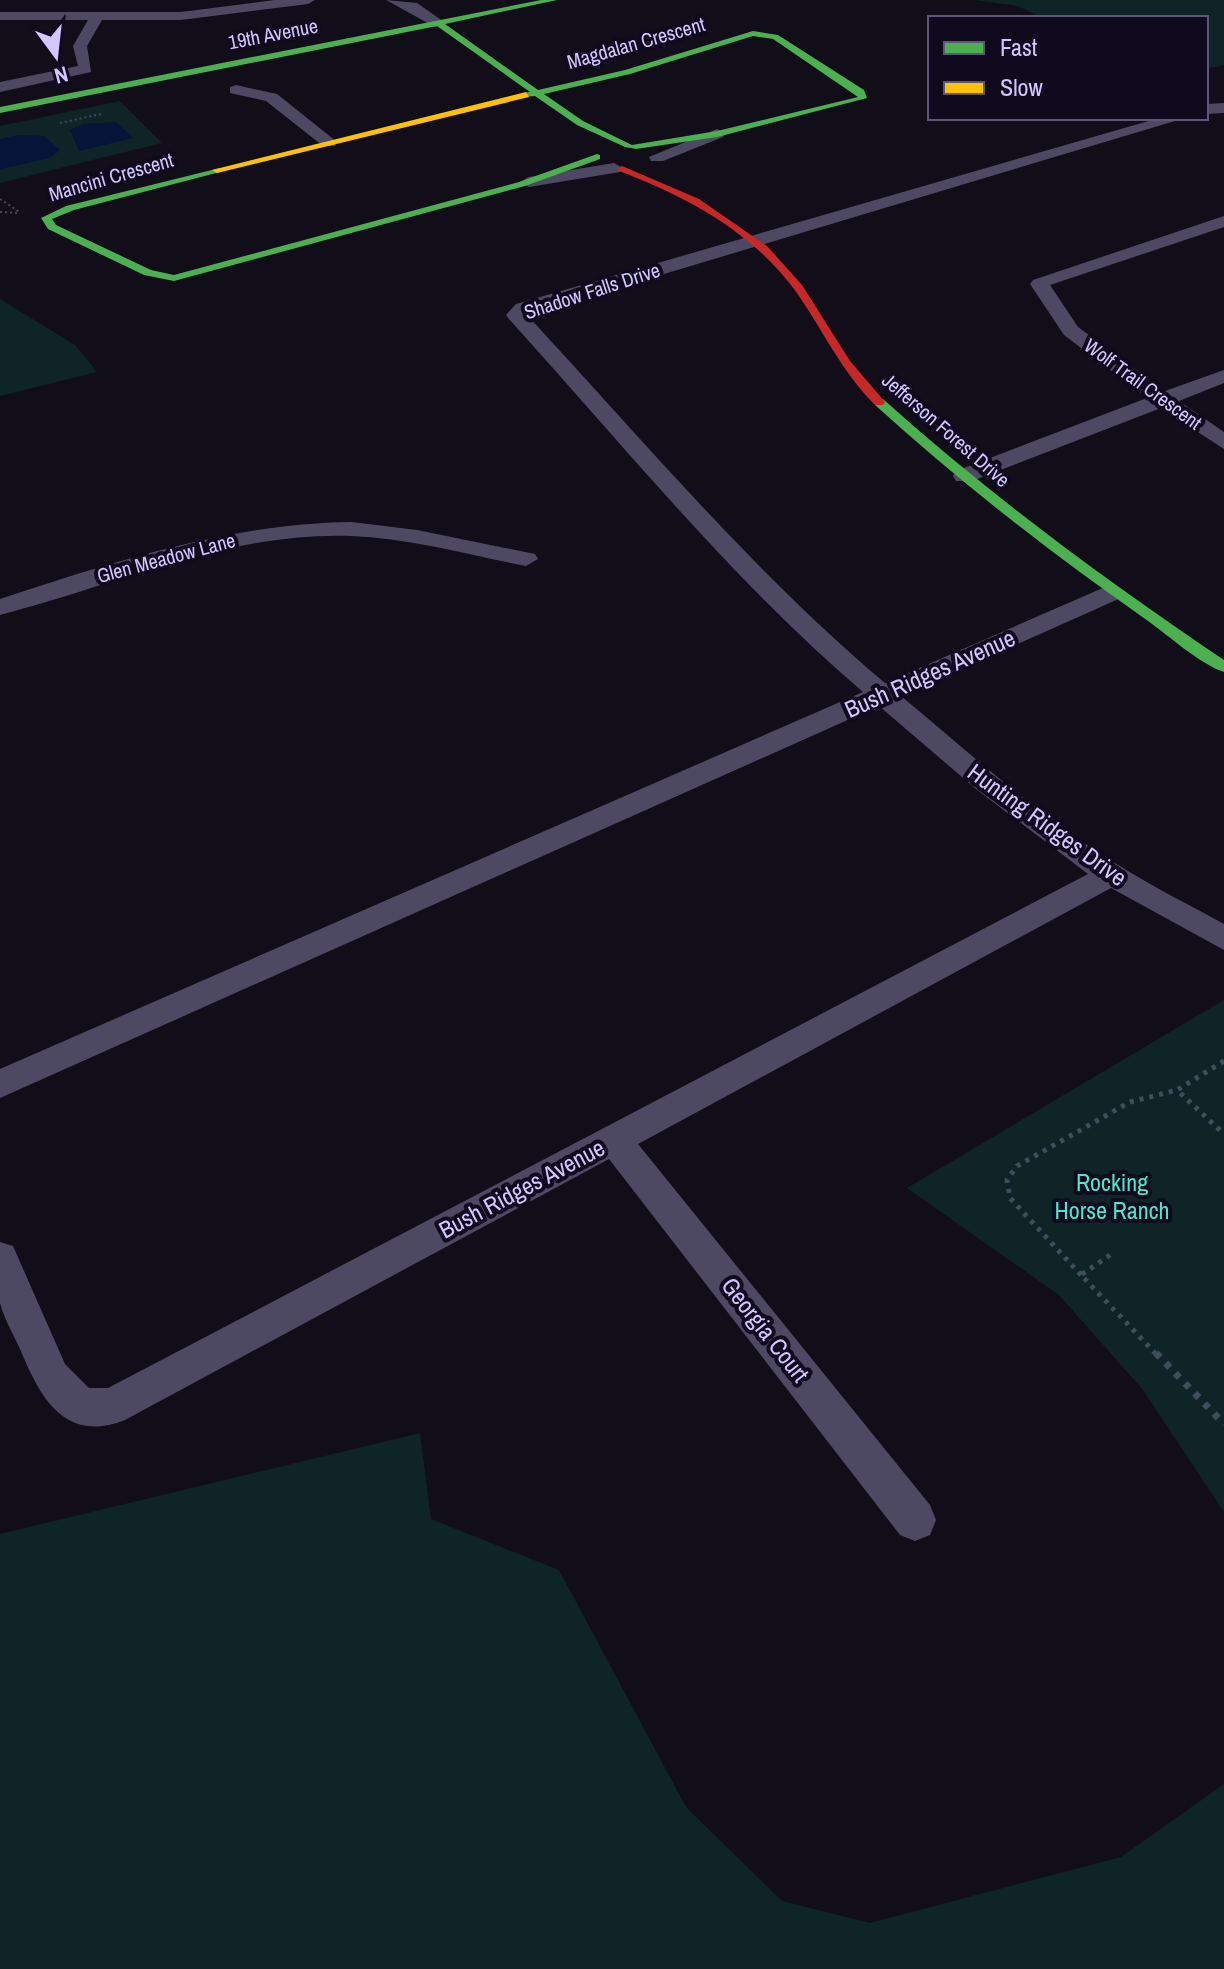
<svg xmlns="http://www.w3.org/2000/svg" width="1224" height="1969" font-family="'Archivo Narrow',sans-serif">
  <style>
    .green { fill: #0e2426 }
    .water { fill: #061439 }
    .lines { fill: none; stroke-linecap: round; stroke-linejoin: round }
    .path-far2 { stroke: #404d5c; stroke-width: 2; stroke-dasharray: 2 3; stroke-linecap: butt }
    .path-far1 { stroke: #404d5c; stroke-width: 5; stroke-dasharray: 4 6; stroke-linecap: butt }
    .path { stroke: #404d5c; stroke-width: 7; stroke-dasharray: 6 8; stroke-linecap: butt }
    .street { fill: #4d4963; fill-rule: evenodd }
    .fast { fill: #4caf50; fill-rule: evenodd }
    .slow { fill: #ffc107; fill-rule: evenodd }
    .jam { fill: #c62828; fill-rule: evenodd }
    .labels { text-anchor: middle; stroke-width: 8; stroke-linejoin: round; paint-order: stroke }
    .far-street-label { font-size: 20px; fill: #d2c7ff; stroke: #0f0a1e }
    .street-label { font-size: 24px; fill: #d2c7ff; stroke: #0f0a1e }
    .park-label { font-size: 24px; fill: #4ce6cb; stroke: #0f0a1e }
  </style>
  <rect width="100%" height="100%" fill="#110e1a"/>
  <!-- green -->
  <path class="green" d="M974,0H1224V65L1206,69V18H1042L1018,6Z
    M120,101L162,143L0,183V126Z
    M0,299L75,345L97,372L0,396Z
    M1224,1000V1512L1143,1390L1059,1295L907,1188Z
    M420,1433L431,1519L559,1570L686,1807L782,1901L870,1923L1121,1857L1224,1784V1969H0V1534Z"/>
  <!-- water -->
  <path class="water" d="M116,122L133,138L79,151L70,130L84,124Z
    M18,135L44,136L60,150L50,158L0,169V139Z"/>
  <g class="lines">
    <!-- path-far2 -->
    <path class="path-far2" d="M60,123L101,114
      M0,199L21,213
      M0,212L20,213"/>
    <!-- path-far1 -->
    <path class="path-far1" d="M1224,1061L1177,1090L1224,1134
      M1110,1255L1081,1275L1157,1355
      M1081,1275L1010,1198L1007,1180L1017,1166L1130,1102L1177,1090"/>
    <!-- path -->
    <path class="path" d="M1156,1353L1224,1424"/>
    <!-- street -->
    <path class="street" d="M275,0H315L308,4L181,20H102L87,46L91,72L0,92V82L78,66L73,46L88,20H0V12H181Z
      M386,0L417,3L447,24L435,27Z
      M236,85L277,94L337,142L335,146H323L266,101L230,93V87Z
      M1224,103V113L1206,114V104Z
      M1159,118H1185L527,315C643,440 754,573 885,683L1105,587L1114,585L1126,592L1123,597L901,696C972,755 1043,820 1123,868C1155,888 1190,905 1224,924V950L1111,888L638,1144L930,1505L936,1520L930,1535L915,1541L900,1535L609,1159L125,1420C64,1444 40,1397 20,1349C13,1334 4,1318 0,1303C0,1285 0,1261 0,1242L13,1246L65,1364L89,1388H108L1088,874L976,789L879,706L0,1098V1069L863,692C733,581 624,446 509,319L506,315L516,304Z
      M717,129L725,134L723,137L663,161H651L649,157Z
      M614,163L623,168L620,172L529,187L520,182L529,177Z
      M1224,216V227L1050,285L1078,327L1165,391L1224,370V383L1179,401L1224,432V449L1161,408L972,481H956L953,476L956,471L1147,398L1064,335L1030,284L1033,280Z
      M351,522L417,530L535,554L538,559L526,566C468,555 410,538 351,536C226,532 118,585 0,615V599C116,561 228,524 351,522Z"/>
    <!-- fast -->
    <path class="fast" d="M541,0H557L445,24L538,90L625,70L753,31L778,35L864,90L867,98L717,137L636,149L625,147L577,125L535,96L523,97V93L530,92L437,26L0,113V107ZM753,36L773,39L858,97L717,131L632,145L583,121L544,94L630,74Z
      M597,154L600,155V159L525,186L174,281L144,275L48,229L41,218L66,206L220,168V172L74,210L52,219L56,225L151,270L174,275L519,182Z
      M875,399H883C990,495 1105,580 1224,660V672C1200,664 1169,636 1148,621C1052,554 961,483 875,405Z"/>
    <!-- slow -->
    <path class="slow" d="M526,92L529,97L217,173L212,170Z"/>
    <!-- jam -->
    <path class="jam" d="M622,166L699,199L767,246L802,285L850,361L885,402L883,405H875C841,371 822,328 794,289C751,231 685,196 619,171L617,169Z"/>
  </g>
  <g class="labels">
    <!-- far-street labels -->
    <g class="far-street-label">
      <text transform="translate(273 34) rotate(-11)" y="7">19th Avenue</text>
      <text transform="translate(636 43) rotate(-16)" y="7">Magdalan Crescent</text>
      <text transform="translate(111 177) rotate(-16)" y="7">Mancini Crescent</text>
      <text transform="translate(592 291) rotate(-18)" y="7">Shadow Falls Drive</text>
      <text transform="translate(1143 384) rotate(36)" y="7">Wolf Trail Crescent</text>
      <text transform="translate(946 430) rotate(41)" y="7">Jefferson Forest Drive</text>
      <text transform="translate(166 558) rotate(-15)" y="7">Glen Meadow Lane</text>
    </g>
    <!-- street labels -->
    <g class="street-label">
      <text transform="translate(930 674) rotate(-24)" y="8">Bush Ridges Avenue</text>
      <text transform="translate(1047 825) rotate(36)" y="8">Hunting Ridges Drive</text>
      <text transform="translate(522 1189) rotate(-28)" y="8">Bush Ridges Avenue</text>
      <text transform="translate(765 1330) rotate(52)" y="8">Georgia Court</text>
    </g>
    <!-- park labels -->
    <g class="park-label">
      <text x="1112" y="1191">Rocking<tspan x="1112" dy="28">Horse Ranch</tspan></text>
    </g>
  </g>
  <!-- legend -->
  <rect x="928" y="16" width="280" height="104" fill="#0f0a1e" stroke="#5d5678" stroke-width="2"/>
  <rect x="944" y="42" width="40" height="12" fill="#4caf50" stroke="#5d5678" stroke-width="2"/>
  <text x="1000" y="56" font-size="24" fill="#d2c7ff">Fast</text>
  <rect x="944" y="82" width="40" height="12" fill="#ffc107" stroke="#5d5678" stroke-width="2"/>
  <text x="1000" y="96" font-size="24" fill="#d2c7ff">Slow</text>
  <!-- north arrow -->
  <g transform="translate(56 56) rotate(165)" stroke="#0f0a1e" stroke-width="6" paint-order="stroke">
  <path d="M0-6L14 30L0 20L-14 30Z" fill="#d2c7ff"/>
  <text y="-12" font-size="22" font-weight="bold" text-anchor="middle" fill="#d2c7ff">N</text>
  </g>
</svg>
